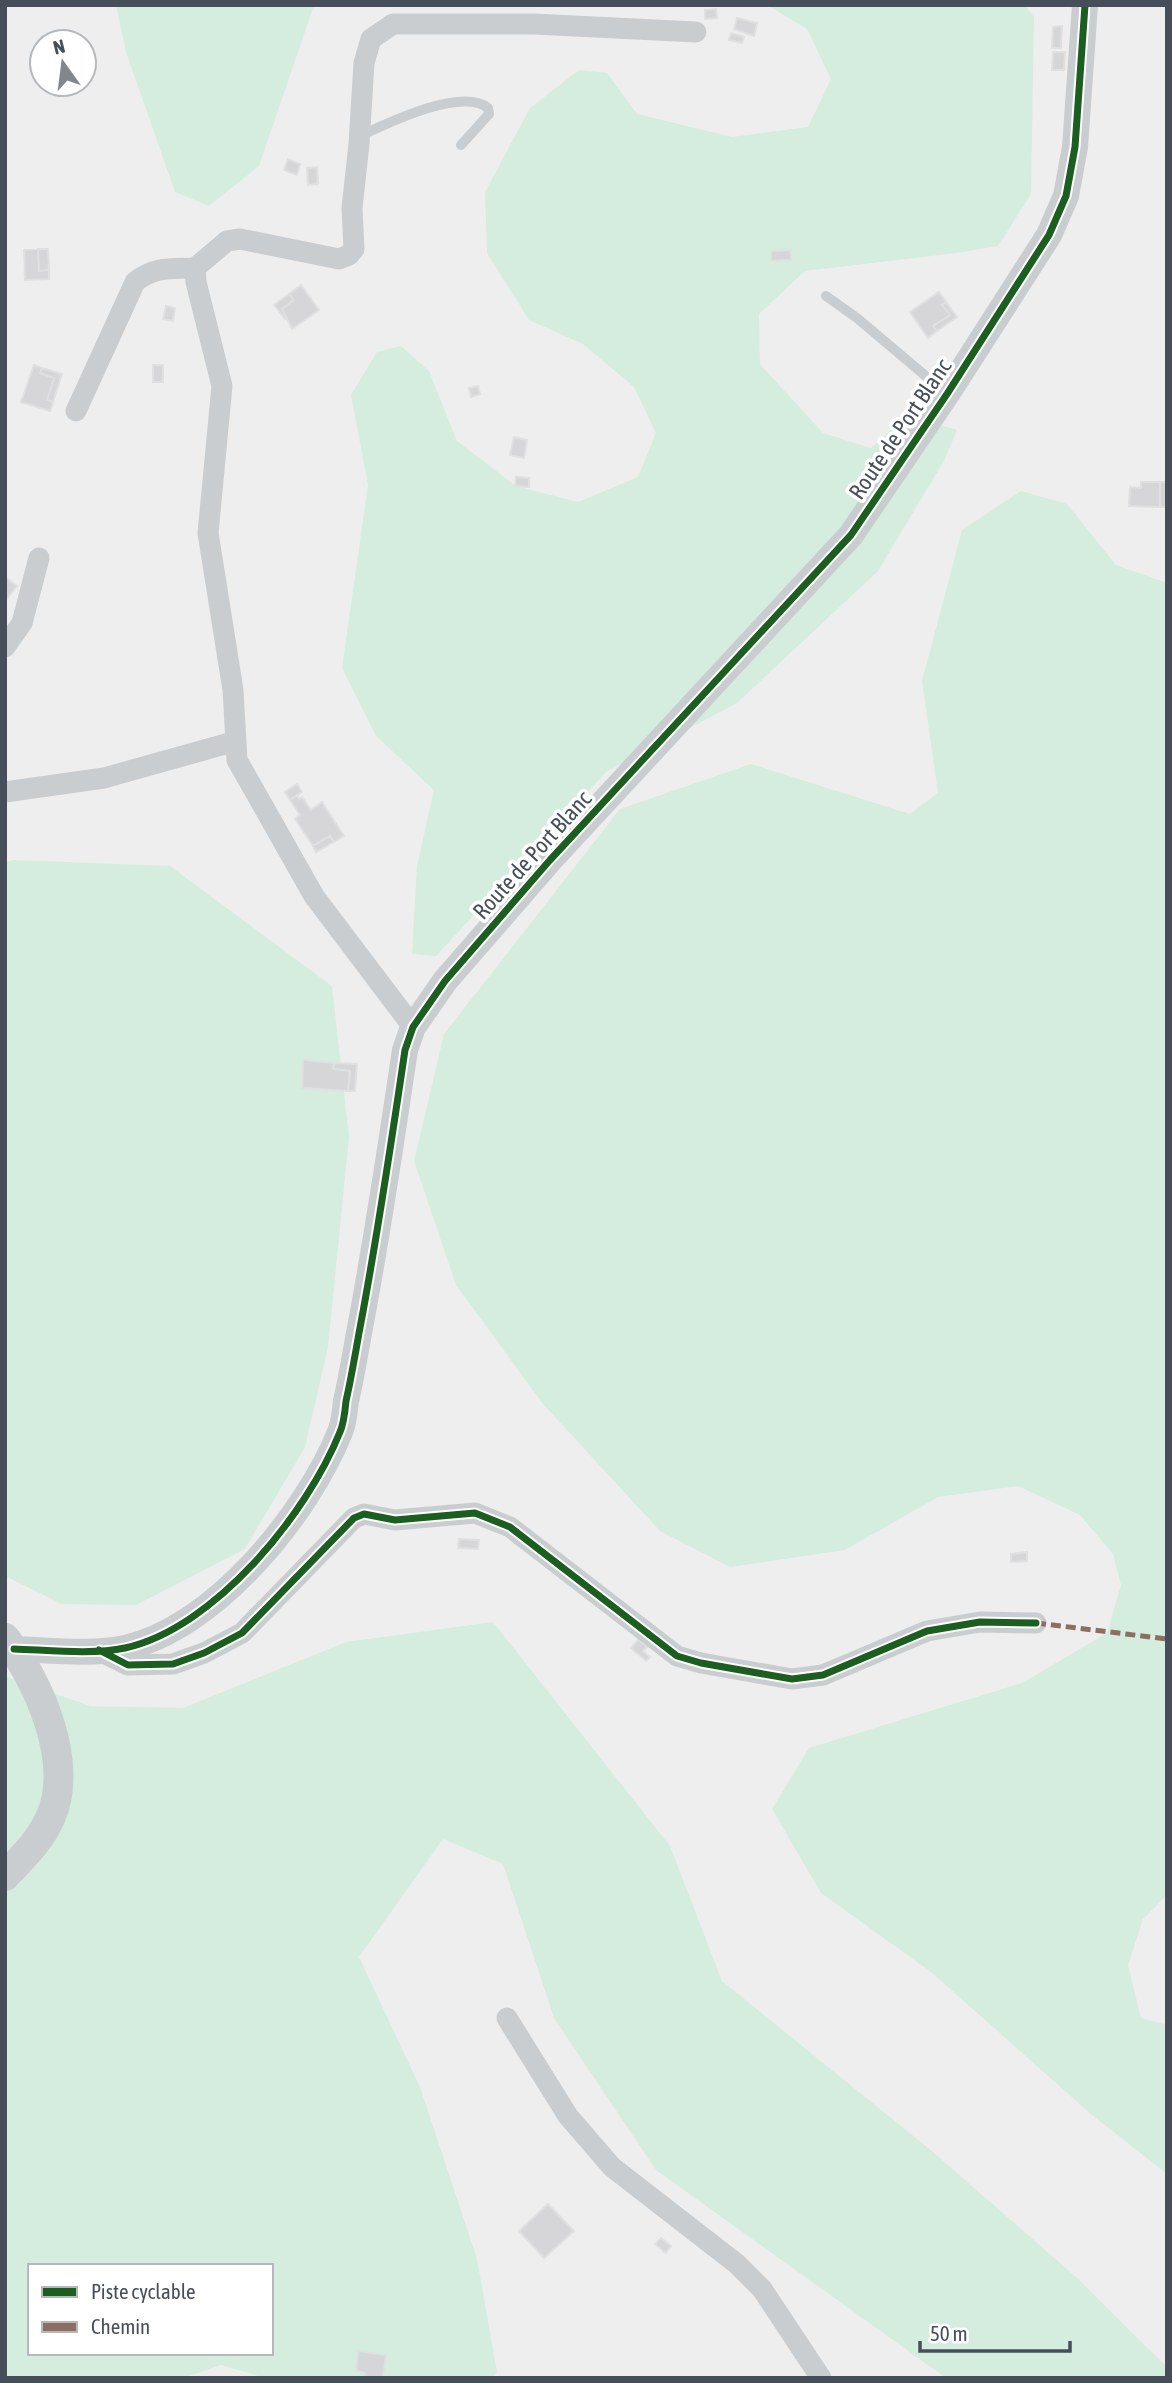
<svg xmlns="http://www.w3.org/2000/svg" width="1172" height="2383" font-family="'Asap Condensed',sans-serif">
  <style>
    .green { fill: #d4eddf; fill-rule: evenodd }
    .building { fill: #d6d6d8; stroke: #e0e0e1; stroke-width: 2 }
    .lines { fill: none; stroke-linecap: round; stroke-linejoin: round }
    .service { stroke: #cacdcf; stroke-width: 10 }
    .minor { stroke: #cacdcf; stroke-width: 21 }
    .tertiary { stroke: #cacdcf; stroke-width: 26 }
    .secondary { stroke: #cacdd0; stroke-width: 30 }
    .quiet { stroke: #8d6e63; stroke-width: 5; stroke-dasharray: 10 5; stroke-linecap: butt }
    .cycleway-casing { stroke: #fff; stroke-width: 11 }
    .cycleway { stroke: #1b5e20; stroke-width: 7 }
    .labels { text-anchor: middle; stroke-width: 7; stroke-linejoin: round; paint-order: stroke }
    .street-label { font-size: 23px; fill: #464f59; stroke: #fff }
  </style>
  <rect width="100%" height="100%" fill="#efeeee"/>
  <!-- green -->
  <path class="green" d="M116,5H314L259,166L209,206L175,192L126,52Z
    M767,5H1025L1034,17L1031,194L998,246L957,253L805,271L759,314L760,364L823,433L871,448L907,415L957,430L944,461L878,571L737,703L606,772L436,956L412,954L417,866L434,790L376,736L342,668L368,485L351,395L377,352L401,346L429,371L457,441L516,486L578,502L638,477L656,433L634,387L583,344L529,320L487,253L485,192L530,108L579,70L607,73L637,114L732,137L808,127L831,79L807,29Z
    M1021,491L1067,504L1116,565L1167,583V1895L1143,1919L1128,1965L1141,2018L1167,2025V2174L1092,2115L931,1972L821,1893L772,1809L809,1748L1022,1683L1107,1633L1121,1585L1113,1554L1080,1515L1018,1486L938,1497L845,1550L730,1567L660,1531L543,1404L456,1285L414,1161L444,1034L620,809L751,764L910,814L938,793L922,681L962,530Z
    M14,860L170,866L332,986L349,1137L328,1347L305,1447L245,1549L136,1605L62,1604L5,1576V862Z
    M493,1622L670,1846L722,1981L933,2152L1076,2277L1167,2367V2378H946L656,2170L554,2018L503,1864L443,1839L359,1957L420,2087L477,2259L497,2372L491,2378H265L221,2365L183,2378H5V1676L90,1706L183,1708L346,1642ZM30,2266H271V2353H30Z"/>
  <!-- building -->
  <path class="building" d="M716,9L717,18L705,19V10Z
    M737,18L757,23L754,36L734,29Z
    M1062,26L1061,48H1052L1053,27Z
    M731,33L744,37L742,43L729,40Z
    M1053,52H1065L1064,70H1052Z
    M288,159L300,164L297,175L284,170Z
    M317,167L318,184L308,185L307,168Z
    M38,249H48L49,270L39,271Z
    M38,249L39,271L49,270V279L25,280L24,250Z
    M791,250V260L771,261V251Z
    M301,285L319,310L292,329L282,309L294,300L289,294Z
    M939,292L946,302L942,305L950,315L933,326L937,331L928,338L910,312Z
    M289,294L294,300L282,309L287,318L285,319L274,305Z
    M946,302L957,317L937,331L933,326L950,315L942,305Z
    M166,306L175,308L173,321L163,319Z
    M34,365L42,368L40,373L54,378L47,400L53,402L50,411L21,402Z
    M153,365H163V382H153Z
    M42,368L62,374L53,402L47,400L54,378L40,373Z
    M478,386L480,394L471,397L469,388Z
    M514,437L527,440L524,458L510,455Z
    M516,477L529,478V487L515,486Z
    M1141,482H1160V507L1129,506L1130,487L1141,488Z
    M1160,482H1167V507H1160Z
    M5,577L17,586L5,601Z
    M297,784L302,792L290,800L285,792Z
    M297,795L299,799L302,797L311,810L322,802L344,836L334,842L330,836L313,846L295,819L300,815L290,800Z
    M330,836L334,842L316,852L313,846Z
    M303,1060L334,1063L333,1069L350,1071L348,1091L302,1088Z
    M334,1063L357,1064L355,1091H348L350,1071L333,1069Z
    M459,1539L479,1540L478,1549L458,1548Z
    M1027,1552V1561L1011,1562V1554Z
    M638,1640L647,1647L643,1651L650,1657L646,1661L631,1648Z
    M548,2204L574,2231L544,2258L519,2231Z
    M661,2238L671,2246L666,2253L655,2244Z
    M358,2351L386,2355L383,2378H364L365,2373L356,2371Z"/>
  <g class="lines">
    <!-- service -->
    <path class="service" d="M360,136C388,123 461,87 488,108L489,114L461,145
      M826,296L857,318L947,394"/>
    <!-- minor -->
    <path class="minor" d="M195,268L196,282L222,386L208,533L233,690L237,760L314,896L413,1027
      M76,411L135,282C155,266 171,269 195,268L227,241L240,239L339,259L349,255L354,249L352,208L359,144L364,63L371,39L393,24H534L696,32
      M5,647L22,623L39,558
      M5,792L104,778L236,741
      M98,1650L128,1665L173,1664L204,1653L242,1633L354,1518L364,1514L395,1520L475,1513L510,1527L677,1656L701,1663L792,1679L823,1675L927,1631L980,1622L1036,1623
      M507,2018L568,2116L612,2167L737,2264L762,2289L821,2378"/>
    <!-- tertiary -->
    <path class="tertiary" d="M14,1649C47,1650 93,1655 125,1648C215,1628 307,1514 340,1432C344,1423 345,1412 346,1401C351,1379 355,1356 359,1333C377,1239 391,1145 405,1050L413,1027L445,981L550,860L851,535L947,394L1049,235L1066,196L1075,147L1085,5"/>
    <!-- secondary -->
    <path class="secondary" d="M5,1638C39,1681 74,1762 51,1816C41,1840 23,1857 5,1876"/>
    <!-- quiet -->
    <path class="quiet" d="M1036,1623L1167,1639"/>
    <!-- cycleway casing -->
    <g class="cycleway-casing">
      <path id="cycleway" d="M14,1649C47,1650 93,1655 125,1648C215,1628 307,1514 340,1432C344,1423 345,1412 346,1401C351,1379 355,1356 359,1333C377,1239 391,1145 405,1050L413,1027L445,981L550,860L851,535L947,394L1049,235L1066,196L1075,147L1085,5
        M99,1650L128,1665L173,1664L204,1653L242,1633L354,1518L364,1514L395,1520L475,1513L510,1527L677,1656L701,1663L792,1679L823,1675L927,1631L980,1622L1036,1623"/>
    </g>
    <!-- cycleway -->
    <use href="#cycleway" class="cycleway"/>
  </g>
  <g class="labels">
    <!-- street labels -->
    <g class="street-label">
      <text transform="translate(900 429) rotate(-56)" y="8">Route de Port Blanc</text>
      <text transform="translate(532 855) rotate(-48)" y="8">Route de Port Blanc</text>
    </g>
  </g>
  <!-- border -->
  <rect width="1172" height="2383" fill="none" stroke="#464f59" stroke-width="14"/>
  <!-- legend -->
  <rect x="28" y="2264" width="245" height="91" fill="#ffffff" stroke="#b5b9bd" stroke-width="2"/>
  <rect x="42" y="2287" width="35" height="10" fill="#1b5e20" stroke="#b5b9bd" stroke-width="2"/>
  <text x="91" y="2299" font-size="21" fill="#464f59">Piste cyclable</text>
  <rect x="42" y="2322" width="35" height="10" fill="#8d6e63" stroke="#b5b9bd" stroke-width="2"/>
  <text x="91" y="2334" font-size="21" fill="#464f59">Chemin</text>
  <!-- north arrow -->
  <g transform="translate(63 63) rotate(346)"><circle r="33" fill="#ffffff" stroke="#b5b9bd" stroke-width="2"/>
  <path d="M0-5L12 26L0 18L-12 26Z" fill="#81878d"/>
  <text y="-10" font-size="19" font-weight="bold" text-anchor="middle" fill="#464f59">N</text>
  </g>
  <!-- scale -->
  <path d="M920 2341v10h150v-10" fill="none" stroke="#464f59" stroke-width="3.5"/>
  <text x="930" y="2341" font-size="21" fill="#464f59" stroke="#ffffff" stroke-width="5" paint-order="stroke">50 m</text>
</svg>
